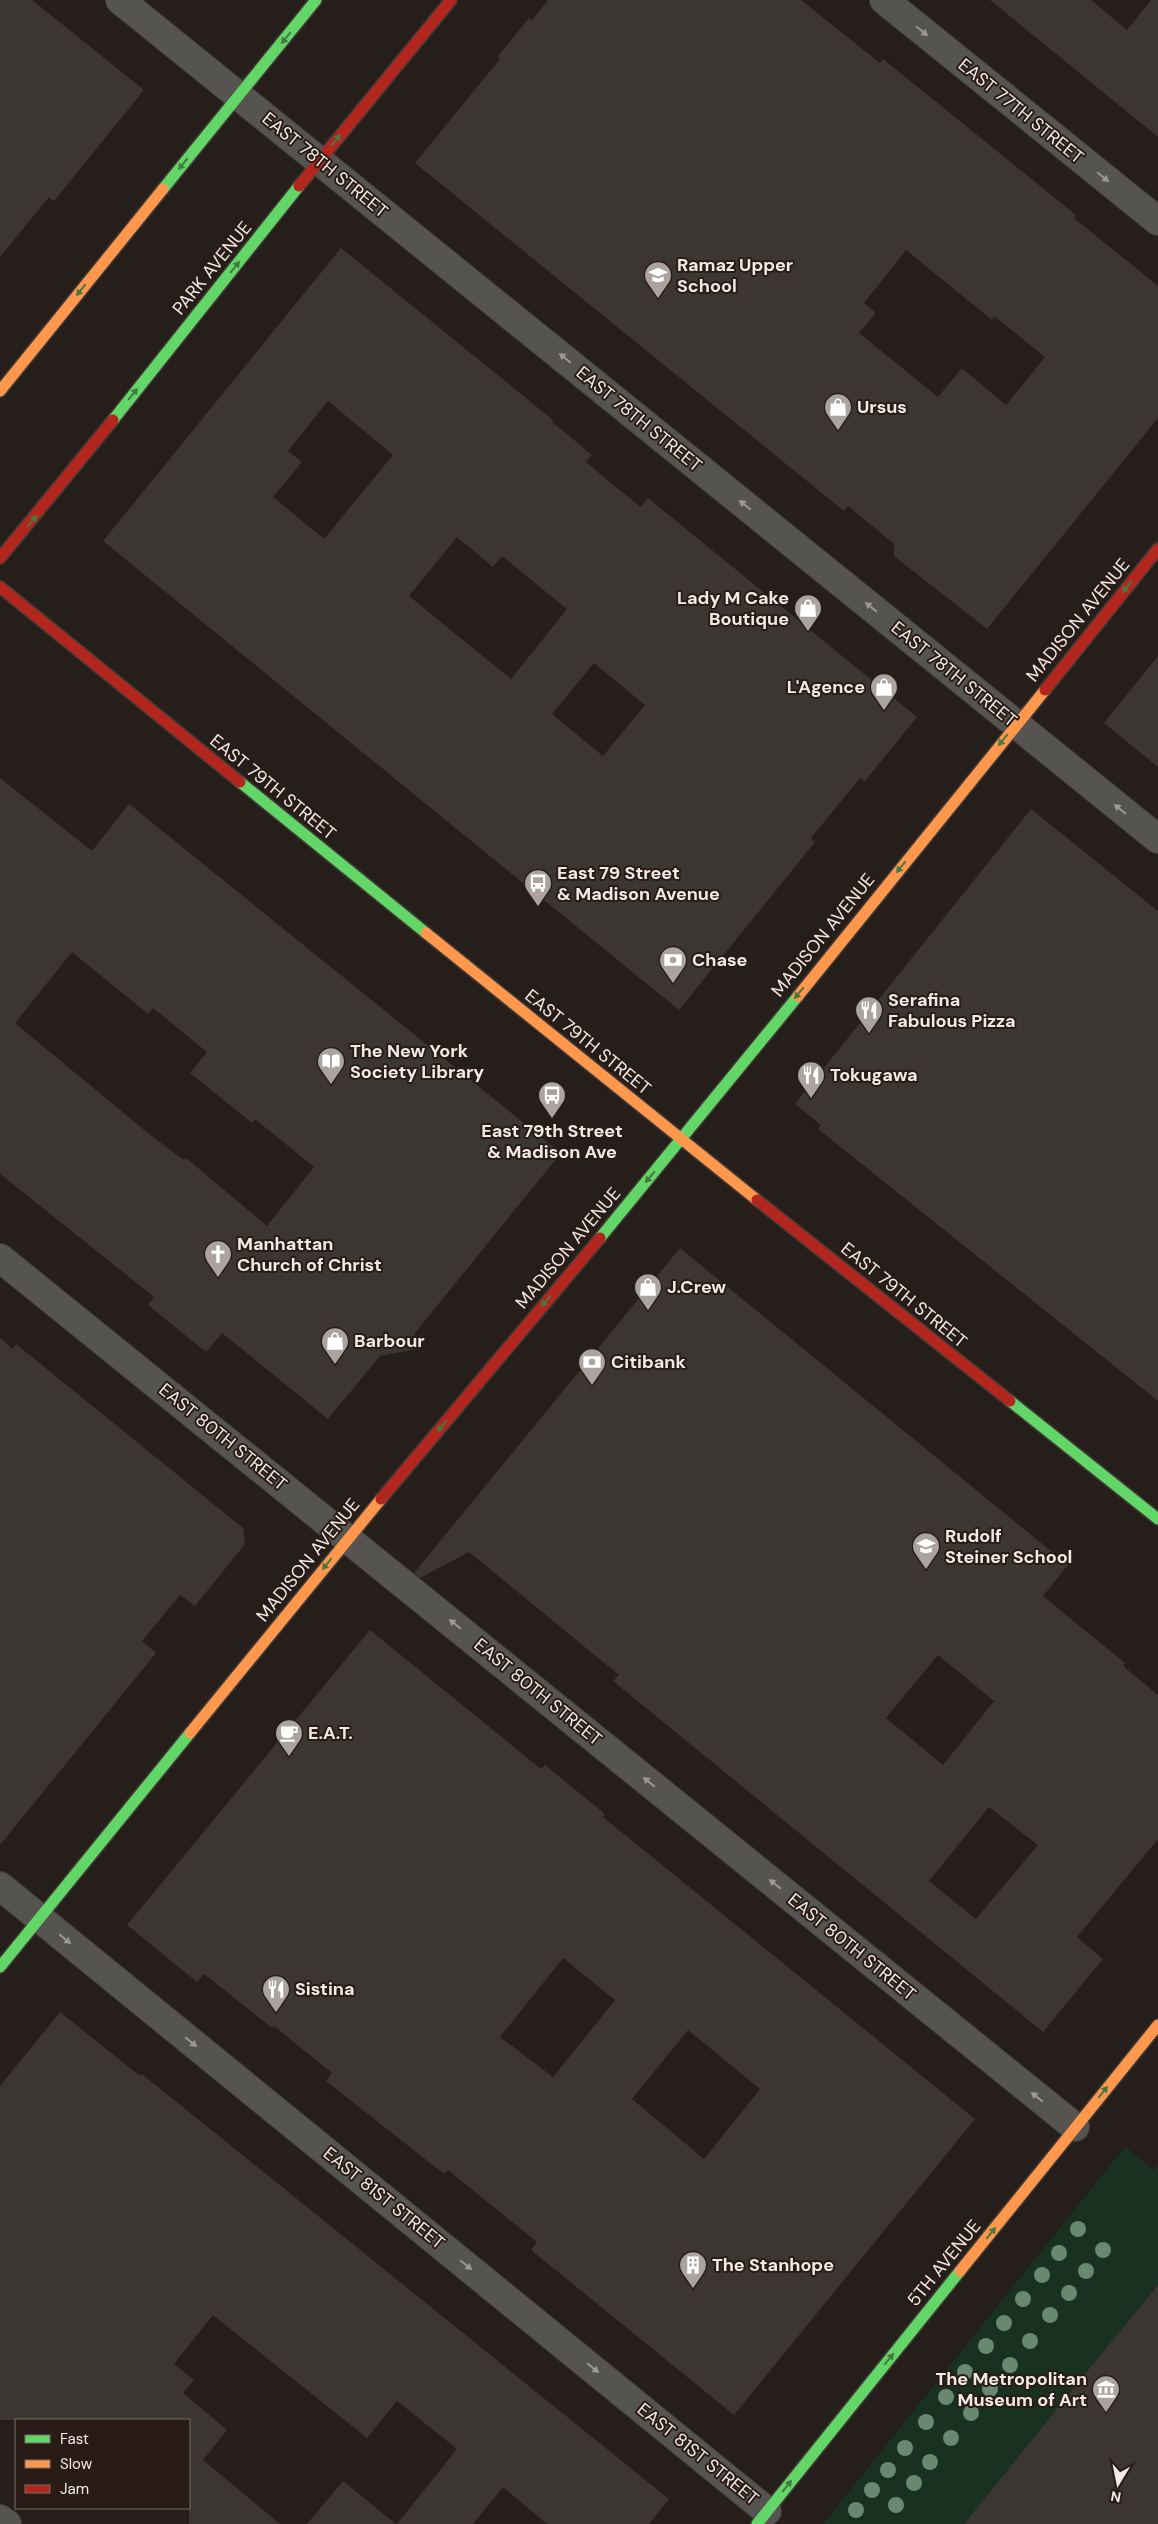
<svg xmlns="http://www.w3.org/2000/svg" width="1158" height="2524" font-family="'DM Sans',sans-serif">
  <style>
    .green { fill: #193121 }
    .building { fill: #3c3632; fill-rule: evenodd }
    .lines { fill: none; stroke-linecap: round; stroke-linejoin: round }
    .street-casing { stroke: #413b38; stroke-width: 30 }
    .fast-casing { stroke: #413b38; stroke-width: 14 }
    .slow-casing { stroke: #413b38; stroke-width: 14 }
    .jam-casing { stroke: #413b38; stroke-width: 14 }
    .street { stroke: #565451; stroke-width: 28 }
    .fast { stroke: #63d668; stroke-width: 11 }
    .slow { stroke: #ff974d; stroke-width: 11 }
    .jam { stroke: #b3261e; stroke-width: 11 }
    .tree { fill: #68886f }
    .oneway { fill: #9d9894 }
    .oneway2 { fill: #467940 }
    .labels { text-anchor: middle; stroke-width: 4; stroke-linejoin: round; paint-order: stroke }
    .street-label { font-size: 18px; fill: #f3eae6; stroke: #291c17 }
    .poi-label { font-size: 18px; font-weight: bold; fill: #f3eae6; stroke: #291c17; text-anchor: start }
  </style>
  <rect width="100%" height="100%" fill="#251e1b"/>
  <!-- green -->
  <path class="green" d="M1127,2148L1153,2170L1158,2165V2524H823L1122,2150Z"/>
  <!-- building -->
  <path class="building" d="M0,0H32L144,90L54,201L49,197L0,257Z
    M548,0H801L880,63L883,59L1076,215L1074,218L1158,286V418L987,629L894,556V544L848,506L844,511L415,163L500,59L497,57L529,18L532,20ZM906,250L992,320L994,316L1045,357L1006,405L962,368L938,397L859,333L876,313L864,303Z
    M990,0H1091L1127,30L1151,0H1158V137Z
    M341,248L553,420L551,421L592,455L586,462L612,484L641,507L648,498L917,717L865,781L860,778L811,838L815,842L679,1010L103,541ZM328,401L393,455L324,539L273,497L302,462L288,451ZM457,537L493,567L502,556L567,609L511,679L409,596ZM594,663L645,705L603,756L552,714Z
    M1158,656V767L1104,723Z
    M0,778L92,851L129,804L561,1153L415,1333L417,1349L380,1356L328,1419L222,1333L206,1352L148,1305L154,1297L0,1174ZM72,952L148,1014L153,1008L207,1052L190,1073L252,1123L255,1119L314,1167L267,1226L186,1158L184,1160L149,1134L15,1023Z
    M1031,809L1158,911V1401L818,1129L821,1125L795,1104Z
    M680,1248L1068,1565L1043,1596L1125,1663L1123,1666L1158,1695V1839L1077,1937L1103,1959L1043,2032L613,1681L619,1675L469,1552L420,1578L414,1573ZM938,1655L994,1701L943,1765L886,1718ZM989,1807L1038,1845L976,1919L929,1881Z
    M0,1338L13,1349L16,1344L243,1528L245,1544L195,1606L180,1595L142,1641L156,1653L0,1845Z
    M370,1630L541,1769L545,1765L605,1814L603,1817L975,2119L734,2415L531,2250L537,2242L507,2218L448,2170L444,2174L326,2081L332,2073L274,2026L272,2028L204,1974L197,1982L127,1925ZM563,1958L615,2000L553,2077L500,2037ZM688,2030L760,2089L704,2159L632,2099Z
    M60,2012L140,2076L142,2074L669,2499L649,2524H547L503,2487L473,2524H397L457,2449L397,2401L367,2438L213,2315L174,2364L194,2380L183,2393L227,2430L203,2460L280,2524H189V2420H0V2086Z
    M1158,2285V2524H964L1099,2357Z
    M343,2481L396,2524H307Z"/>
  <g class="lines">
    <!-- street casing -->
    <g class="street-casing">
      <path id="street" d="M120,0L1158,839
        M884,0L1158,221
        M0,1258L1075,2127
        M0,1886L767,2511
        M0,2519L7,2524"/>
    </g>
    <!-- fast casing -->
    <g class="fast-casing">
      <path id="fast" d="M163,189L316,0
        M113,420L299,186
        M240,782L426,933
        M600,1238L798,996
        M1010,1401L1158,1519
        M0,1967L190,1733
        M757,2524L960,2271"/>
    </g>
    <!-- slow casing -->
    <g class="slow-casing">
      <path id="slow" d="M0,391L163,189
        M426,933L757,1200
        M798,996L1045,690
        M190,1733L381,1499
        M960,2271L1158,2025"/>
    </g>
    <!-- jam casing -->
    <g class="jam-casing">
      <path id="jam" d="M299,186L451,0
        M0,558L113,420
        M0,587L240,782
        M1045,690L1158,549
        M757,1200L1010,1401
        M381,1499L600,1238"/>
    </g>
    <!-- street -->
    <use href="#street" class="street"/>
    <!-- fast -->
    <use href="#fast" class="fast"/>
    <!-- slow -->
    <use href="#slow" class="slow"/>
    <!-- jam -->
    <use href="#jam" class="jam"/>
  </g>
  <!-- trees -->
  <g class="tree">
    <circle cx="1078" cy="2229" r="8"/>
    <circle cx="1103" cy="2250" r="8"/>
    <circle cx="1059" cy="2253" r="8"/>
    <circle cx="1086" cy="2271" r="8"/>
    <circle cx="1042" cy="2275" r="8"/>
    <circle cx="1069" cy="2293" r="8"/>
    <circle cx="1023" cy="2299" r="8"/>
    <circle cx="1050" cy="2315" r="8"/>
    <circle cx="1004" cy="2323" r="8"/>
    <circle cx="1030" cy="2341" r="8"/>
    <circle cx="986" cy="2346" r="8"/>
    <circle cx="1010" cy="2365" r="8"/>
    <circle cx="965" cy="2372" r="8"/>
    <circle cx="990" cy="2389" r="8"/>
    <circle cx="946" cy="2397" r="8"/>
    <circle cx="971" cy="2413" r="8"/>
    <circle cx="926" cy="2422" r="8"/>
    <circle cx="951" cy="2438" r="8"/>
    <circle cx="905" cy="2448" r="8"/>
    <circle cx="930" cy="2462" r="8"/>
    <circle cx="888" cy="2470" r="8"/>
    <circle cx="914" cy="2483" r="8"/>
    <circle cx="872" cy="2490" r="8"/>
    <circle cx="896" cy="2505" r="8"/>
    <circle cx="856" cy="2510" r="8"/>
  </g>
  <!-- one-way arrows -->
  <defs><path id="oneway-solid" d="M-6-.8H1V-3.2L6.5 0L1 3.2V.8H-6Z" transform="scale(1.25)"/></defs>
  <g class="oneway">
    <use href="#oneway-solid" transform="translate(922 31) rotate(39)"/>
    <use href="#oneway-solid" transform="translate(1103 177) rotate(39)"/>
    <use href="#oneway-solid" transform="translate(565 358) rotate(-141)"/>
    <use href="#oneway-solid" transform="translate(745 505) rotate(-141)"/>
    <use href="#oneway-solid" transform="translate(871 607) rotate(-141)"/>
    <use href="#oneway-solid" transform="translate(1120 809) rotate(-141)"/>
    <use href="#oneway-solid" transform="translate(455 1624) rotate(-141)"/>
    <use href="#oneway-solid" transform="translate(649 1782) rotate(-141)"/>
    <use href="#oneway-solid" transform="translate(775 1884) rotate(-141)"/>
    <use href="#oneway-solid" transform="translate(65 1939) rotate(39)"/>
    <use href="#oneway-solid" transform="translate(191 2042) rotate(39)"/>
    <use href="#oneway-solid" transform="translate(1037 2097) rotate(-141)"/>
    <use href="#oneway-solid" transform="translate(466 2265) rotate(39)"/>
    <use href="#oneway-solid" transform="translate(593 2368) rotate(39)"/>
  </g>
  <g class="oneway2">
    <use href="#oneway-solid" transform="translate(286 38) rotate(129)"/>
    <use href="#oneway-solid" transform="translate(336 140) rotate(-50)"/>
    <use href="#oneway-solid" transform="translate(183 164) rotate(129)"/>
    <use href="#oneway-solid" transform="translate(235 267) rotate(-51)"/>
    <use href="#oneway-solid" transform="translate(81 290) rotate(129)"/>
    <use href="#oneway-solid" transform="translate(133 394) rotate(-51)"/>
    <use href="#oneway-solid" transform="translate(32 521) rotate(-50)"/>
    <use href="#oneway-solid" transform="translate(1127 587) rotate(129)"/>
    <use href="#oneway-solid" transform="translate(1003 740) rotate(129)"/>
    <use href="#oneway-solid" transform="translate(901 867) rotate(129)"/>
    <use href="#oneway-solid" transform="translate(799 993) rotate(129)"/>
    <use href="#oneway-solid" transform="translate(650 1177) rotate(130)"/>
    <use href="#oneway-solid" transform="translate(546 1301) rotate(130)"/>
    <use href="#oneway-solid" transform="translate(442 1426) rotate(130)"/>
    <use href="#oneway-solid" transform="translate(327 1564) rotate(129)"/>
    <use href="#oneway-solid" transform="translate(1103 2092) rotate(-51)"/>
    <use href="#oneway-solid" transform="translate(991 2233) rotate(-51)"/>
    <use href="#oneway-solid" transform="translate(889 2359) rotate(-51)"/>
    <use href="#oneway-solid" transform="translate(787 2486) rotate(-51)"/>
  </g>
  <!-- icons -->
  <defs>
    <g id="school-pin" transform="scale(1.4375)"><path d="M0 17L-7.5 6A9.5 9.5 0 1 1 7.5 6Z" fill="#aba39f" stroke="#291c17"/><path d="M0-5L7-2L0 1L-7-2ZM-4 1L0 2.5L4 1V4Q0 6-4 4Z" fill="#fff"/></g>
    <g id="shop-pin" transform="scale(1.4375)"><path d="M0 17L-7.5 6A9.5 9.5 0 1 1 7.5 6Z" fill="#aba39f" stroke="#291c17"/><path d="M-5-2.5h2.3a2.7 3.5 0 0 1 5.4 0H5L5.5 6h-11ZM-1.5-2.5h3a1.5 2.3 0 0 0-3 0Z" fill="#fff"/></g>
    <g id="bus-pin" transform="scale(1.4375)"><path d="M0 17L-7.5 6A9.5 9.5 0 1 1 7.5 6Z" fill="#aba39f" stroke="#291c17"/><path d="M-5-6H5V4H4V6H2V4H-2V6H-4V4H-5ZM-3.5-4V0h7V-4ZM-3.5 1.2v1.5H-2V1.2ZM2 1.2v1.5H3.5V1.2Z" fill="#fff"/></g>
    <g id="bank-pin" transform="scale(1.4375)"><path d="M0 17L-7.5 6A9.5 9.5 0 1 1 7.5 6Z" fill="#aba39f" stroke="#291c17"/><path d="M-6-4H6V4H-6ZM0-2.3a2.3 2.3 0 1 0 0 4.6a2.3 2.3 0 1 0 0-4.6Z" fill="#fff"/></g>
    <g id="restaurant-pin" transform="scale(1.4375)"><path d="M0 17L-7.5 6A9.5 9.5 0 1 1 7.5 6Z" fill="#aba39f" stroke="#291c17"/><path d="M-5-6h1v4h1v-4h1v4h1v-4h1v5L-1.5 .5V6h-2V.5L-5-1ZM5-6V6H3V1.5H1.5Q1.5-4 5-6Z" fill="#fff"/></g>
    <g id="library-pin" transform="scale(1.4375)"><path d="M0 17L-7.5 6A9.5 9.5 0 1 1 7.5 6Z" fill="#aba39f" stroke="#291c17"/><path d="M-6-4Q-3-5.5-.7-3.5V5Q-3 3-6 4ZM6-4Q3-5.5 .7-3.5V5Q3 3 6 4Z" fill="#fff"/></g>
    <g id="church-pin" transform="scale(1.4375)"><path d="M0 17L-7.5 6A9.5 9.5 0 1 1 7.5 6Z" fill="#aba39f" stroke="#291c17"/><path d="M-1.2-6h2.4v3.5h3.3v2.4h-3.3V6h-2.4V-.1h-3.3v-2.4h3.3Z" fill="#fff"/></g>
    <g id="cafe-pin" transform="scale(1.4375)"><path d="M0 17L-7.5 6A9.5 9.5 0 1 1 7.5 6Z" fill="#aba39f" stroke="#291c17"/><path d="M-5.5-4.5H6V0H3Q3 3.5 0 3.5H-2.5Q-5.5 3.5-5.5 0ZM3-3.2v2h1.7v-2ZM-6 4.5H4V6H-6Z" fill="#fff"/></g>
    <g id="building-pin" transform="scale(1.4375)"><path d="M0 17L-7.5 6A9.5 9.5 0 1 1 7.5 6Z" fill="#aba39f" stroke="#291c17"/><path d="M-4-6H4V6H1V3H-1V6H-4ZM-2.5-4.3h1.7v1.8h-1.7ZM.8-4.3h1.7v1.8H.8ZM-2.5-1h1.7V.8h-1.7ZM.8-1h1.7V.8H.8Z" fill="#fff"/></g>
    <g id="museum-pin" transform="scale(1.4375)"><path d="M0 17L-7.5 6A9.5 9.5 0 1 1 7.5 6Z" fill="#aba39f" stroke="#291c17"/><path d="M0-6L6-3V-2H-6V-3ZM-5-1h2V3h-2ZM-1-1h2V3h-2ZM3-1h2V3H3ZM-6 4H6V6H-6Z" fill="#fff"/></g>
  </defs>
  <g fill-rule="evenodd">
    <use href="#school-pin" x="658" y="275"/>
    <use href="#shop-pin" x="838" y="407"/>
    <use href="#shop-pin" x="808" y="608"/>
    <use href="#shop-pin" x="884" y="687"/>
    <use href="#bus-pin" x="538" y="883"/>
    <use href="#bank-pin" x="673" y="960"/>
    <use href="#restaurant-pin" x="869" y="1010"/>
    <use href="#library-pin" x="331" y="1061"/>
    <use href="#restaurant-pin" x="811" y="1075"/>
    <use href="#bus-pin" x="552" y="1095"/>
    <use href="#church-pin" x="218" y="1254"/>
    <use href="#shop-pin" x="648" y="1287"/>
    <use href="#shop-pin" x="335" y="1341"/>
    <use href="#bank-pin" x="592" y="1362"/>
    <use href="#school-pin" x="926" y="1546"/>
    <use href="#cafe-pin" x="289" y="1733"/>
    <use href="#restaurant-pin" x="276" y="1989"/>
    <use href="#building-pin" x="693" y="2265"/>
    <use href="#museum-pin" x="1106" y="2389"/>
  </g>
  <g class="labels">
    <!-- street labels -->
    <g class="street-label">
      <text transform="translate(1021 111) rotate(39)" y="6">EAST 77TH STREET</text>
      <text transform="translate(325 165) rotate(39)" y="6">EAST 78TH STREET</text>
      <text transform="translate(212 268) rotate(-51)" y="6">PARK AVENUE</text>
      <text transform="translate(639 419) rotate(39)" y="6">EAST 78TH STREET</text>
      <text transform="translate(1078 620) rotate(-51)" y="6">MADISON AVENUE</text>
      <text transform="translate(954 674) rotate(39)" y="6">EAST 78TH STREET</text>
      <text transform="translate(273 787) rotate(39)" y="6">EAST 79TH STREET</text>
      <text transform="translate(823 935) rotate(-51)" y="6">MADISON AVENUE</text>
      <text transform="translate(588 1042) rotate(39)" y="6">EAST 79TH STREET</text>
      <text transform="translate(568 1248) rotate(-50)" y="6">MADISON AVENUE</text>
      <text transform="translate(904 1295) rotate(39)" y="6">EAST 79TH STREET</text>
      <text transform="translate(223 1437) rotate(39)" y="6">EAST 80TH STREET</text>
      <text transform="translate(308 1560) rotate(-51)" y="6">MADISON AVENUE</text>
      <text transform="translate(538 1692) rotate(39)" y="6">EAST 80TH STREET</text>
      <text transform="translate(852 1947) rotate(39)" y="6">EAST 80TH STREET</text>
      <text transform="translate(384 2198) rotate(39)" y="6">EAST 81ST STREET</text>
      <text transform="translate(944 2263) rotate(-51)" y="6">5TH AVENUE</text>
      <text transform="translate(698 2454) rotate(39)" y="6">EAST 81ST STREET</text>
    </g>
    <!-- poi labels -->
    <g class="poi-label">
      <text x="677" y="271">Ramaz Upper<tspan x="677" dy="21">School</tspan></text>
      <text x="857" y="413">Ursus</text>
      <text x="789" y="604" text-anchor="end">Lady M Cake<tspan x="789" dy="21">Boutique</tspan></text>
      <text x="865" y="693" text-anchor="end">L'Agence</text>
      <text x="557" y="879">East 79 Street<tspan x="557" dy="21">&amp; Madison Avenue</tspan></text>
      <text x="692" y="966">Chase</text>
      <text x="888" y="1006">Serafina<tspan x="888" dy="21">Fabulous Pizza</tspan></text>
      <text x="350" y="1057">The New York<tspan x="350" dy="21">Society Library</tspan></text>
      <text x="830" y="1081">Tokugawa</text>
      <text x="552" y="1137" text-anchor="middle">East 79th Street<tspan x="552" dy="21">&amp; Madison Ave</tspan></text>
      <text x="237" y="1250">Manhattan<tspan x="237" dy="21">Church of Christ</tspan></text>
      <text x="667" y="1293">J.Crew</text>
      <text x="354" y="1347">Barbour</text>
      <text x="611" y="1368">Citibank</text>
      <text x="945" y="1542">Rudolf<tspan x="945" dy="21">Steiner School</tspan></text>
      <text x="308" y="1739">E.A.T.</text>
      <text x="295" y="1995">Sistina</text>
      <text x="712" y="2271">The Stanhope</text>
      <text x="1087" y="2385" text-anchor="end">The Metropolitan<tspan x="1087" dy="21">Museum of Art</tspan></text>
    </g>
  </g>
  <!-- legend -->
  <rect x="15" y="2419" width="175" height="90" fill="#291c17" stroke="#7a6e6a"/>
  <rect x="25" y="2435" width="25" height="8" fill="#63d668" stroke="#7a6e6a"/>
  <text x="60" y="2444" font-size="15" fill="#f3eae6">Fast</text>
  <rect x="25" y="2460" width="25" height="8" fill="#ff974d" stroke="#7a6e6a"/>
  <text x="60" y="2469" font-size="15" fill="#f3eae6">Slow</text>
  <rect x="25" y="2485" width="25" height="8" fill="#b3261e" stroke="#7a6e6a"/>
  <text x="60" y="2494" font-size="15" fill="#f3eae6">Jam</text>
  <!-- north arrow -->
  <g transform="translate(1118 2484) rotate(190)" stroke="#291c17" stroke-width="4" paint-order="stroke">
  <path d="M0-4L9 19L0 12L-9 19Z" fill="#f3eae6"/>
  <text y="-8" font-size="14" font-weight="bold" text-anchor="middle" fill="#f3eae6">N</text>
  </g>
</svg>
